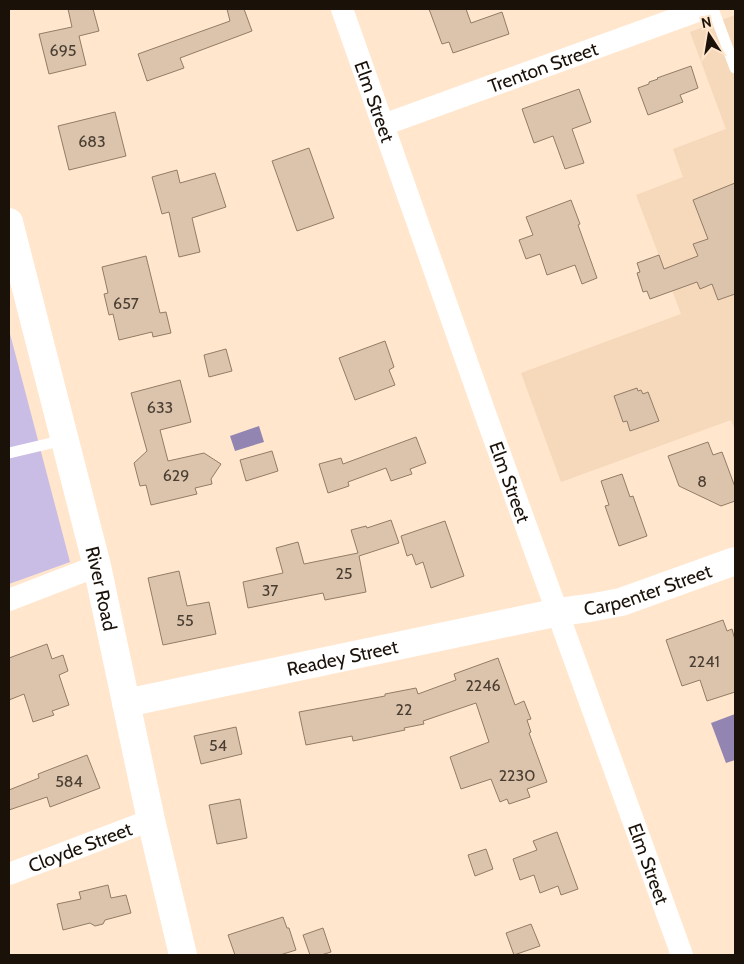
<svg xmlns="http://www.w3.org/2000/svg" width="744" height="964" font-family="Cabin,sans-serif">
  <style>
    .built { fill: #f6d8ba }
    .green { fill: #c9bce5 }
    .water { fill: #9385b1 }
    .building { fill: #dcc4ac; stroke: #927c66 }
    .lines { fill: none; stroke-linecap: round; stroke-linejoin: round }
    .service { stroke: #fff; stroke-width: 11 }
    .minor { stroke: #fff; stroke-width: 22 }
    .tertiary { stroke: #fff; stroke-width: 28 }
    .labels { text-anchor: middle; stroke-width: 5; stroke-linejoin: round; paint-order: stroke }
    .number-label { font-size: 16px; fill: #4a3e32 }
    .street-label { font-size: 19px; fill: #1a1109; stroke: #ffe6cd }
  </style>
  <rect width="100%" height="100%" fill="#ffe6cd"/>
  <!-- built -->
  <path class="built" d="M735,15V430L731,420L561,482L521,373L681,314L636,195L683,177L673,149L726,129L690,32Z"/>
  <!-- green -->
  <path class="green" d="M9,330L70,562L9,584Z"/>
  <!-- water -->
  <path class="water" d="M259,426L264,442L235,451L230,436Z
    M735,714V760L726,763L711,723Z"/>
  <!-- building -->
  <path class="building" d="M68,9H93L99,31L79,36L86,65L49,74L39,34L72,27Z
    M227,9H244L252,31L180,58L184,68L147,81L138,54L230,21Z
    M429,9H466L471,23L502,12L509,34L453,53L449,42L442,44Z
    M691,66L698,88L680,95L683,102L648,115L638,88L649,84V82L658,79L657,78Z
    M579,89L591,122L572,129L584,163L565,169L553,136L534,143L522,109Z
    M115,112L126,156L69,170L58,126Z
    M309,148L334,218L297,231L272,161Z
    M177,170L180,183L215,173L226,207L192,218L200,252L179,257L169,212L162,214L152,177Z
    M735,183V294L718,300L712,284L700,289L697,282L650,299L647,291L643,292L637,273L640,272L637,263L659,255L664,269L698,256L693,244L708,239L693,200Z
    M571,200L580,224L578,225L597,278L582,284L575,265L547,275L540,254L526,259L519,240L533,235L526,217Z
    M146,256L160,313L166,312L171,333L153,337L152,332L119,340L113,314L109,315L104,294L108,293L102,267Z
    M385,341L394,367L389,370L395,385L355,400L339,358Z
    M226,349L232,371L209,377L204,355Z
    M180,380L191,422L160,430L168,461L204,453L221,464L211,479L212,484L195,488L197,494L151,505L146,485L140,486L134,463L147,451L131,393Z
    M637,388L638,391L641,390L643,394L648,392L659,421L630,431L627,421L623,422L614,396Z
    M416,437L426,463L410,469L412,474L391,481L386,468L348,482L349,486L328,493L319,464L341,458L343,464Z
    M708,442L713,455L722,452L735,487V501L721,506L679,486L668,456Z
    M272,451L278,471L246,481L240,460Z
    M622,474L630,497L633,496L647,536L619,546L605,506L609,505L601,481Z
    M391,520L399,543L359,556L366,592L325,600L323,593L248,608L243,582L283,573L276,548L298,542L304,564L358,553L351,530L366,526L367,528Z
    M445,521L464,576L431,588L423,562L416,565L412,554L407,556L401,536Z
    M179,571L187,606L209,602L216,634L163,645L148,578Z
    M723,620L727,631L732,629L735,640V692L707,701L700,680L682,686L666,640Z
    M47,644L52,659L63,655L68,671L59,675L69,705L52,711L54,715L33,722L24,694L9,700V658Z
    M498,658L515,705L524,701L531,719L527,720L531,732L529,733L547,782L527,789L530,797L509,804L507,799L500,802L491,779L461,789L450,757L489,742L476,703L423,721L424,724L404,728L405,730L353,741L352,736L306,745L299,712L385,696V694L416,688L418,694L456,680L454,674Z
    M236,727L242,754L201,764L194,736Z
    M87,755L100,788L50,807L47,797L9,810V790L39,778L38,774Z
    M240,799L247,838L217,844L209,805Z
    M557,832L578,889L561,895L558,886L540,893L534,875L520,880L513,859L537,850L533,841Z
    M486,849L493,869L475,876L468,855Z
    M108,885L111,898L126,895L131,913L105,920L103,924L95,926L90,923L63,930L57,904L81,899L79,892Z
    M283,917L287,928H289L296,950L280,955H235L228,935Z
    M531,924L540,946L514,955L506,933Z
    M323,928L331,952L321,955H310L303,935Z"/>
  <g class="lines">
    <!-- service -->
    <path class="service" d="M713,9L735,68
      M9,453L64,440"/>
    <!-- minor -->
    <g class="minor">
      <path id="s1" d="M342,9L486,416L682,955"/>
      <path id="s2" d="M383,125L703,9"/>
      <path d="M9,600L97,566"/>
      <path id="s3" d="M9,874L151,820"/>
    </g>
    <!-- tertiary -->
    <g class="tertiary">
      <path id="s4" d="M9,222L97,566L151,820L183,955"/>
      <path id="s5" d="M126,703L559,612L589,608L621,602L735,561"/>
    </g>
  </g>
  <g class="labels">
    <!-- number labels -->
    <g class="number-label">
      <text x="63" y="56">695</text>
      <text x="92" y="147">683</text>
      <text x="126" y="309">657</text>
      <text x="160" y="413">633</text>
      <text x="176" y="481">629</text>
      <text x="702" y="487">8</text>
      <text x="344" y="579">25</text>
      <text x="270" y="596">37</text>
      <text x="185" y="626">55</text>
      <text x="704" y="667">2241</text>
      <text x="483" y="691">2246</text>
      <text x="404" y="715">22</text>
      <text x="218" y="751">54</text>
      <text x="517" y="781">2230</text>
      <text x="69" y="787">584</text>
    </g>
    <!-- street labels -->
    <g class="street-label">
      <text dy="7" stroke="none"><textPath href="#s2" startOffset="170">Trenton Street</textPath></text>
      <text dy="7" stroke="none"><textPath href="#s1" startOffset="98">Elm Street</textPath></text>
      <text dy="7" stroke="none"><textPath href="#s1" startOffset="502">Elm Street</textPath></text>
      <text dy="7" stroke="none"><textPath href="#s4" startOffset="378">River Road</textPath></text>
      <text dy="7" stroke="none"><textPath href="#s5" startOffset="534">Carpenter Street</textPath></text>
      <text dy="7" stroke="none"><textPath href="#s5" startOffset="221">Readey Street</textPath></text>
      <text dy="7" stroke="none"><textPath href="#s3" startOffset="76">Cloyde Street</textPath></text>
      <text dy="7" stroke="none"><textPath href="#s1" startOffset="908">Elm Street</textPath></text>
    </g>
  </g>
  <!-- border -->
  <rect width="744" height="964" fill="none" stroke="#1a1109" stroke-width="20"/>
  <!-- north arrow -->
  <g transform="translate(709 35) rotate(348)" stroke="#ffe6cd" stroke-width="4" paint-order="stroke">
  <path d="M0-4L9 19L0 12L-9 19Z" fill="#1a1109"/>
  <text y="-8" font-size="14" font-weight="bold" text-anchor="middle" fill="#1a1109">N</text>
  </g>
</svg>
